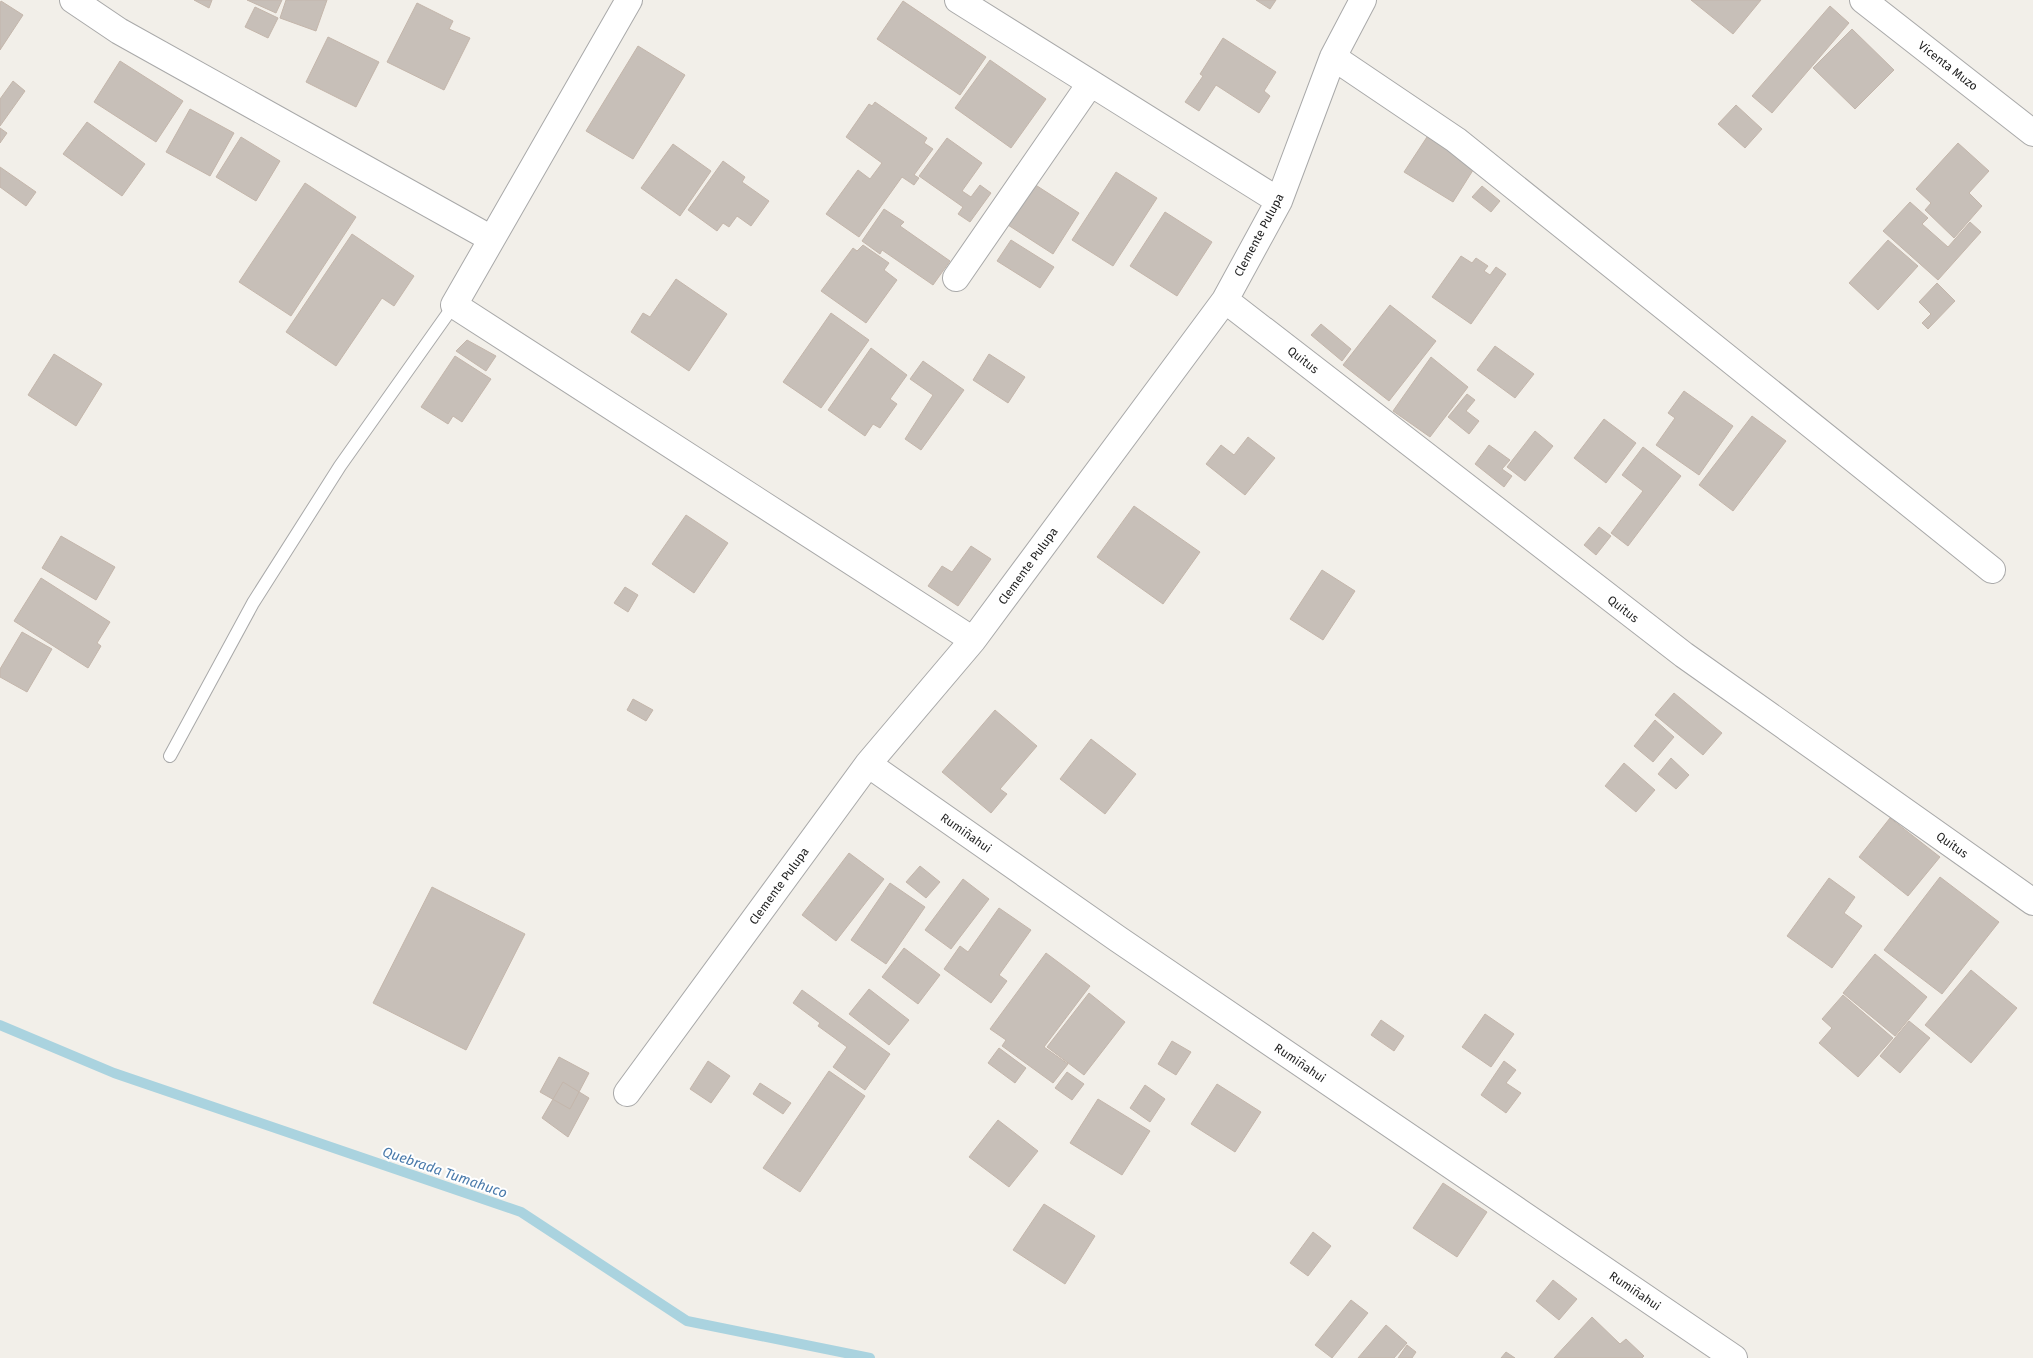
<svg xmlns="http://www.w3.org/2000/svg" width="2033" height="1358" font-family="'Fira Sans',sans-serif">
  <style>
    .lines { fill: none; stroke-linecap: round; stroke-linejoin: round }
    .stream { stroke: #aad3df; stroke-width: 10 }
    .building { fill: #c7bfb8; stroke: #c4b6ab }
    .service-casing { stroke: #a9a9a9; stroke-width: 14 }
    .minor-casing { stroke: #a9a9a9; stroke-width: 28 }
    .service { stroke: #fff; stroke-width: 12 }
    .minor { stroke: #fff; stroke-width: 26 }
    .labels { text-anchor: middle; stroke-width: 4; stroke-linejoin: round; paint-order: stroke }
    .street-label { font-size: 12px; fill: #222; stroke: #fff }
    .water-label { font-size: 14px; font-style: italic; fill: #4a7aab; stroke: #fff }
  </style>
  <rect width="100%" height="100%" fill="#f2efe9"/>
  <g class="lines">
    <!-- stream -->
    <path class="stream" d="M0,1025L114,1073L521,1212L687,1321L870,1358"/>
  </g>
  <!-- building -->
  <path class="building" d="M194,0H212L209,8Z
    M247,0H282L276,13Z
    M286,0H327L316,31L280,18Z
    M1256,0H1276L1270,9Z
    M1691,0H1761L1733,34Z
    M1,1L23,15L0,50V3Z
    M903,1L986,57L960,95L877,39Z
    M417,3L453,21L449,29L470,38L444,90L387,62Z
    M1830,6L1849,23L1772,113L1752,96Z
    M255,7L278,18L268,38L245,27Z
    M1852,29L1894,70L1855,109L1813,68Z
    M328,37L379,62L356,107L306,82Z
    M1223,38L1276,72L1264,91L1270,96L1259,113L1216,85L1199,111L1185,102L1203,76L1200,74Z
    M638,46L685,75L633,159L586,131Z
    M990,60L1046,99L1011,148L955,108Z
    M120,61L183,101L156,142L94,102Z
    M13,81L25,91L0,126V99Z
    M875,102L927,138L924,143L933,149L914,175L919,178L914,185L902,177L859,237L826,214L858,170L870,179L882,163L846,137L869,104L872,106Z
    M1736,105L1762,129L1745,148L1718,124Z
    M190,109L234,133L210,176L166,152Z
    M87,122L145,164L122,196L63,154Z
    M0,128L7,133L0,143Z
    M241,137L280,161L256,201L216,177Z
    M1427,137L1475,167L1453,202L1404,172Z
    M947,138L982,163L962,191L971,197L980,185L991,193L970,222L958,214L963,207L919,176Z
    M1958,143L1989,171L1969,193L1982,206L1954,238L1925,210L1931,203L1916,189Z
    M673,144L711,171L680,216L641,188Z
    M723,161L745,177L742,182L769,201L751,226L737,216L729,227L723,223L717,231L688,210Z
    M0,167L36,192L26,206L0,187Z
    M1116,172L1157,198L1113,266L1072,240Z
    M305,183L356,217L291,316L239,282Z
    M1034,184L1079,213L1053,254L1008,225Z
    M1482,186L1500,201L1491,212L1472,197Z
    M1910,202L1928,218L1922,224L1948,247L1970,222L1981,232L1938,280L1883,231Z
    M884,209L904,222L900,226L950,261L933,285L882,250L880,254L862,241Z
    M1165,212L1212,242L1177,296L1130,266Z
    M352,234L414,276L394,306L382,298L336,366L286,332Z
    M1011,240L1054,267L1040,288L997,261Z
    M1888,240L1918,266L1878,310L1849,283Z
    M863,245L889,263L884,270L897,280L866,323L821,291L853,248L857,251Z
    M1461,256L1472,263L1476,258L1488,266L1484,271L1490,275L1496,267L1506,274L1471,324L1432,297Z
    M676,279L727,314L689,371L631,332L643,313L650,317Z
    M1937,283L1955,301L1928,329L1922,323L1931,314L1919,302Z
    M1390,305L1436,341L1389,401L1343,365Z
    M831,313L869,340L821,408L783,382Z
    M1321,324L1351,349L1342,361L1311,335Z
    M467,340L496,356L486,371L456,351Z
    M1495,346L1534,374L1515,398L1477,370Z
    M871,348L907,375L890,399L897,404L880,428L873,424L865,436L828,410Z
    M54,354L102,384L76,426L28,395Z
    M989,354L1025,377L1008,403L973,380Z
    M455,356L491,379L462,422L453,416L448,424L421,407Z
    M1431,357L1468,387L1430,437L1393,411Z
    M923,361L964,390L921,450L905,439L933,395L910,379Z
    M1684,391L1733,426L1699,475L1656,445L1675,418L1668,413Z
    M1467,394L1475,400L1466,411L1479,421L1469,434L1448,417Z
    M1752,416L1786,441L1733,511L1699,485Z
    M1604,419L1636,443L1606,483L1574,458Z
    M1535,431L1553,446L1525,481L1507,467Z
    M1248,437L1275,458L1245,495L1206,464L1221,445L1234,455Z
    M1489,445L1510,460L1502,469L1512,476L1504,487L1475,464Z
    M1643,447L1681,476L1628,546L1611,533L1643,491L1622,475Z
    M1134,506L1200,552L1163,604L1097,557Z
    M686,515L728,543L694,593L652,564Z
    M1599,527L1611,536L1596,555L1584,545Z
    M61,536L115,567L96,600L42,568Z
    M971,546L991,559L958,606L928,586L942,566L952,572Z
    M1322,570L1355,591L1323,640L1290,619Z
    M41,578L110,622L97,643L101,646L88,668L14,621Z
    M625,587L638,595L628,612L614,603Z
    M22,632L52,649L27,692L0,677V669Z
    M1674,693L1722,733L1703,755L1655,715Z
    M633,699L653,710L646,721L627,710Z
    M995,710L1037,746L1000,789L1007,794L991,813L942,772Z
    M1655,720L1674,737L1653,762L1634,746Z
    M1091,739L1136,774L1105,814L1060,779Z
    M1671,758L1689,775L1676,789L1658,774Z
    M1624,763L1655,790L1636,812L1605,786Z
    M1890,818L1940,857L1908,896L1859,857Z
    M849,853L884,879L836,941L802,915Z
    M920,866L940,882L926,898L906,882Z
    M1940,877L1999,922L1942,994L1884,950Z
    M1829,878L1855,897L1844,913L1862,926L1832,968L1787,936Z
    M963,879L989,899L951,949L925,930Z
    M890,883L925,907L886,964L851,940Z
    M432,887L525,934L466,1050L373,1003Z
    M999,908L1031,930L999,975L1007,981L991,1003L944,969L960,946L968,952Z
    M904,948L940,975L918,1004L882,977Z
    M1046,953L1090,986L1044,1047L1068,1064L1053,1083L1002,1046L1006,1040L990,1029Z
    M1875,954L1927,997L1895,1036L1843,993Z
    M1971,970L2017,1008L1971,1063L1925,1025Z
    M869,989L909,1020L889,1045L849,1014Z
    M802,990L890,1054L865,1090L833,1067L847,1047L818,1026L820,1023L793,1003Z
    M1089,993L1125,1022L1084,1075L1047,1047Z
    M1843,995L1893,1038L1858,1077L1819,1043L1832,1028L1822,1019Z
    M1485,1014L1514,1034L1491,1067L1462,1047Z
    M1381,1020L1404,1036L1394,1051L1371,1035Z
    M1909,1021L1930,1038L1900,1073L1880,1056Z
    M1172,1041L1191,1052L1176,1075L1158,1064Z
    M999,1048L1026,1068L1015,1083L988,1063Z
    M559,1057L589,1073L570,1109L540,1092Z
    M708,1061L730,1076L711,1103L690,1089Z
    M1504,1061L1516,1070L1506,1083L1521,1093L1506,1113L1481,1095Z
    M829,1071L865,1096L800,1192L763,1168Z
    M1067,1072L1084,1084L1072,1100L1055,1088Z
    M563,1082L589,1098L568,1137L542,1118Z
    M760,1083L791,1103L783,1114L753,1094Z
    M1217,1084L1261,1112L1235,1152L1191,1124Z
    M1145,1085L1165,1099L1150,1122L1130,1108Z
    M1098,1099L1150,1131L1122,1175L1070,1143Z
    M998,1120L1038,1151L1009,1187L969,1157Z
    M1443,1183L1487,1212L1457,1257L1413,1228Z
    M1044,1204L1095,1236L1065,1284L1013,1250Z
    M1313,1232L1331,1246L1308,1276L1290,1263Z
    M1553,1280L1577,1299L1559,1320L1536,1301Z
    M1351,1300L1368,1313L1332,1358L1315,1345Z
    M1592,1317L1620,1344L1626,1339L1644,1356L1642,1358H1554Z
    M1386,1325L1407,1343L1394,1358H1358Z
    M1407,1345L1416,1352L1412,1358H1398Z
    M1506,1352L1515,1358H1501Z"/>
  <g class="lines">
    <!-- service casing -->
    <g class="service-casing">
      <path id="service" d="M170,756L253,603L340,466L454,305"/>
    </g>
    <!-- minor casing -->
    <g class="minor-casing">
      <path id="minor" d="M73,0L119,31L490,238
        M629,0L454,305L973,640
        M958,0L1279,201
        M1863,0L2033,133
        M1333,57L1456,140L1992,570
        M956,278L1090,84
        M1225,300L1684,655L2033,902
        M868,764L1118,939L1734,1358
        M627,1093L868,764L973,640L1225,300L1279,201L1333,57L1363,0"/>
    </g>
    <!-- service -->
    <use href="#service" class="service"/>
    <!-- minor -->
    <use href="#minor" class="minor"/>
  </g>
  <g class="labels">
    <!-- street labels -->
    <g class="street-label">
      <text transform="translate(1948 66) rotate(38)" y="4">Vicenta Muzo</text>
      <text transform="translate(1259 235) rotate(-62)" y="4">Clemente Pulupa</text>
      <text transform="translate(1303 360) rotate(38)" y="4">Quitus</text>
      <text transform="translate(1028 566) rotate(-54)" y="4">Clemente Pulupa</text>
      <text transform="translate(1623 609) rotate(38)" y="4">Quitus</text>
      <text transform="translate(966 833) rotate(35)" y="4">Rumiñahui</text>
      <text transform="translate(1952 845) rotate(35)" y="4">Quitus</text>
      <text transform="translate(779 886) rotate(-54)" y="4">Clemente Pulupa</text>
      <text transform="translate(1300 1063) rotate(34)" y="4">Rumiñahui</text>
      <text transform="translate(1635 1291) rotate(34)" y="4">Rumiñahui</text>
    </g>
    <!-- water labels -->
    <g class="water-label">
      <text transform="translate(445 1172) rotate(19)" y="5">Quebrada Tumahuco</text>
    </g>
  </g>
</svg>
